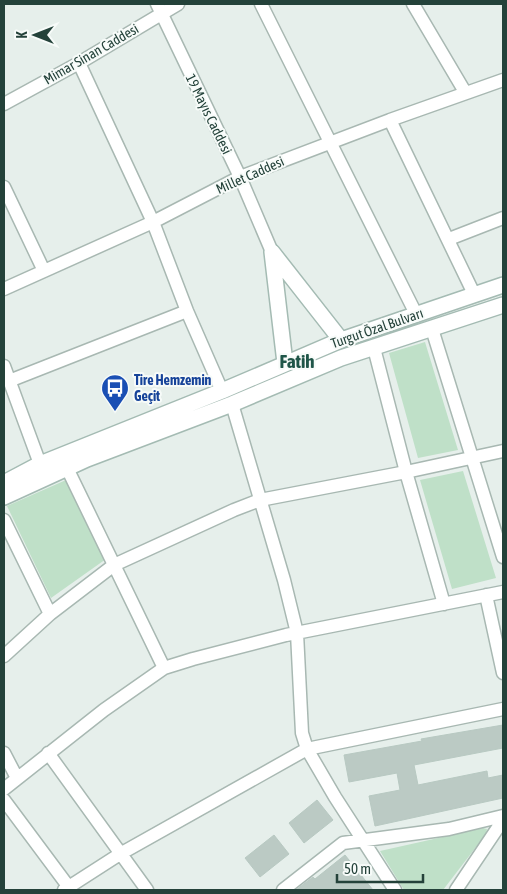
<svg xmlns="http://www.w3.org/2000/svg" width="507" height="894" font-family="'Asap Condensed',sans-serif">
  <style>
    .green { fill: #bfe0c8 }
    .building { fill: #bbcac4; stroke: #b8c9c2 }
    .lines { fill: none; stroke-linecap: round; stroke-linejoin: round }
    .street-casing { stroke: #a8b8b2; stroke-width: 15 }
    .secondary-casing { stroke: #a4bbb3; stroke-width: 18 }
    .street { stroke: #fff; stroke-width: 12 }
    .secondary { stroke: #fff; stroke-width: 15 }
    .labels { text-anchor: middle; stroke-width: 4; stroke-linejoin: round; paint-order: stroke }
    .street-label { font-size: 14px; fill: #24423a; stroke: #f7fbf9 }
    .transit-label { font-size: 14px; font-weight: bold; fill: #164399; stroke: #f7fbf9; text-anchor: start }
    .district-label { font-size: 19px; font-weight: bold; fill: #1f5548; stroke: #f7fbf9 }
  </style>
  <rect width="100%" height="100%" fill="#e6efeb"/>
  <!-- green -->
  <path class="green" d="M425,342L458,450L418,458L389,353Z
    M463,471L496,578L452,589L420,480Z
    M66,480L106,559L51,598L7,506Z
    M483,828L487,829L486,834L443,890H404L380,851Z"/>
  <!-- building -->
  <path class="building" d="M503,725V748L414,765L418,785L487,771L488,778L503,775V798L375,826L369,796L400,790L397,773L349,782L344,755L422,741L421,739Z
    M317,800L333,820L304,843L289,823Z
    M274,835L289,854L260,877L245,858Z
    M345,855L373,890H296L313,877L315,879Z"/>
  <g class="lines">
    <!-- street casing -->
    <g class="street-casing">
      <path id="street" d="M157,4L240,177L272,252
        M261,4L416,314
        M413,4L465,92
        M79,63L153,222L187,311L222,391
        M4,104L79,63L178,4
        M390,120L474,294
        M4,187L44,271
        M449,239L503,218
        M4,289L153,222L240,177L390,120L503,80
        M432,329L503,557
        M374,348L406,472L444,604
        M4,366L40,464
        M9,381L187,311
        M232,404L284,580L297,633L302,733L307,749L335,797L395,890
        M67,468L164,668
        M4,520L50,614
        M486,595L503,673
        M4,656L50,614L114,565L234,510L260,500L406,472L503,451
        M4,753L17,778
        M48,753L147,890
        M4,789L104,710L164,668L193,659L286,635L503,592
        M4,800L71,890
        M64,890L120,854L307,749L503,709
        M283,890L343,843L449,829L503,816
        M456,890L503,820"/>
    </g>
    <!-- secondary casing -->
    <g class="secondary-casing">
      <path id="secondary" d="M272,252L285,363
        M272,252L341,340
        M4,483L40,464L222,391L341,340L503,285
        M4,497L87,459L232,404L341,358L503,305"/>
    </g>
    <!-- street -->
    <use href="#street" class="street"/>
    <!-- secondary -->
    <use href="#secondary" class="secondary"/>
  </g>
  <!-- icons -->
  <defs>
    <g id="bus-pin" transform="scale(1.4375)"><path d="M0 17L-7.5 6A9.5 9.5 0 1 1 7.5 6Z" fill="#1a4fb4" stroke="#f7fbf9"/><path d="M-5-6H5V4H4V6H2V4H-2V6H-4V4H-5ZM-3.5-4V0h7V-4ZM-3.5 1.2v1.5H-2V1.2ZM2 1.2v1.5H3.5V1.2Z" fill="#fff"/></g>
  </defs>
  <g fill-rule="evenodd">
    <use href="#bus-pin" x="115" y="388"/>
  </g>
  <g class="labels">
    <!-- street labels -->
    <g class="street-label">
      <text transform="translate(91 54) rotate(-30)" y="5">Mimar Sinan Caddesi</text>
      <text transform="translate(209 114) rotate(64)" y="5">19 Mayıs Caddesi</text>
      <text transform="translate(250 175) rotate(-24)" y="5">Millet Caddesi</text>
      <text transform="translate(377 328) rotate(-19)" y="5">Turgut Özal Bulvarı</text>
    </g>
    <!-- transit labels -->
    <g class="transit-label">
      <text x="134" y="385">Tire Hemzemin<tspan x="134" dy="16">Geçit</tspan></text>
    </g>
    <!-- district labels -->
    <g class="district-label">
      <text x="297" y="368">Fatih</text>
    </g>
  </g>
  <!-- border -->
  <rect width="507" height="894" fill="none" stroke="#24423a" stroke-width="10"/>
  <!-- north arrow -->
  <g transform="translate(35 35) rotate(270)" stroke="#f7fbf9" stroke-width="4" paint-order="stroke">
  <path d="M0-4L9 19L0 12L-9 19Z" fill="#24423a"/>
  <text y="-8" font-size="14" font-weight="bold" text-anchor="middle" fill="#24423a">K</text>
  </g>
  <!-- scale -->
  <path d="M337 874v8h86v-8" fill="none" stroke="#24423a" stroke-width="2.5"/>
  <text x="344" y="874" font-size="15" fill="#24423a" stroke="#f7fbf9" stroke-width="4" paint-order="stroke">50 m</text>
</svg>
